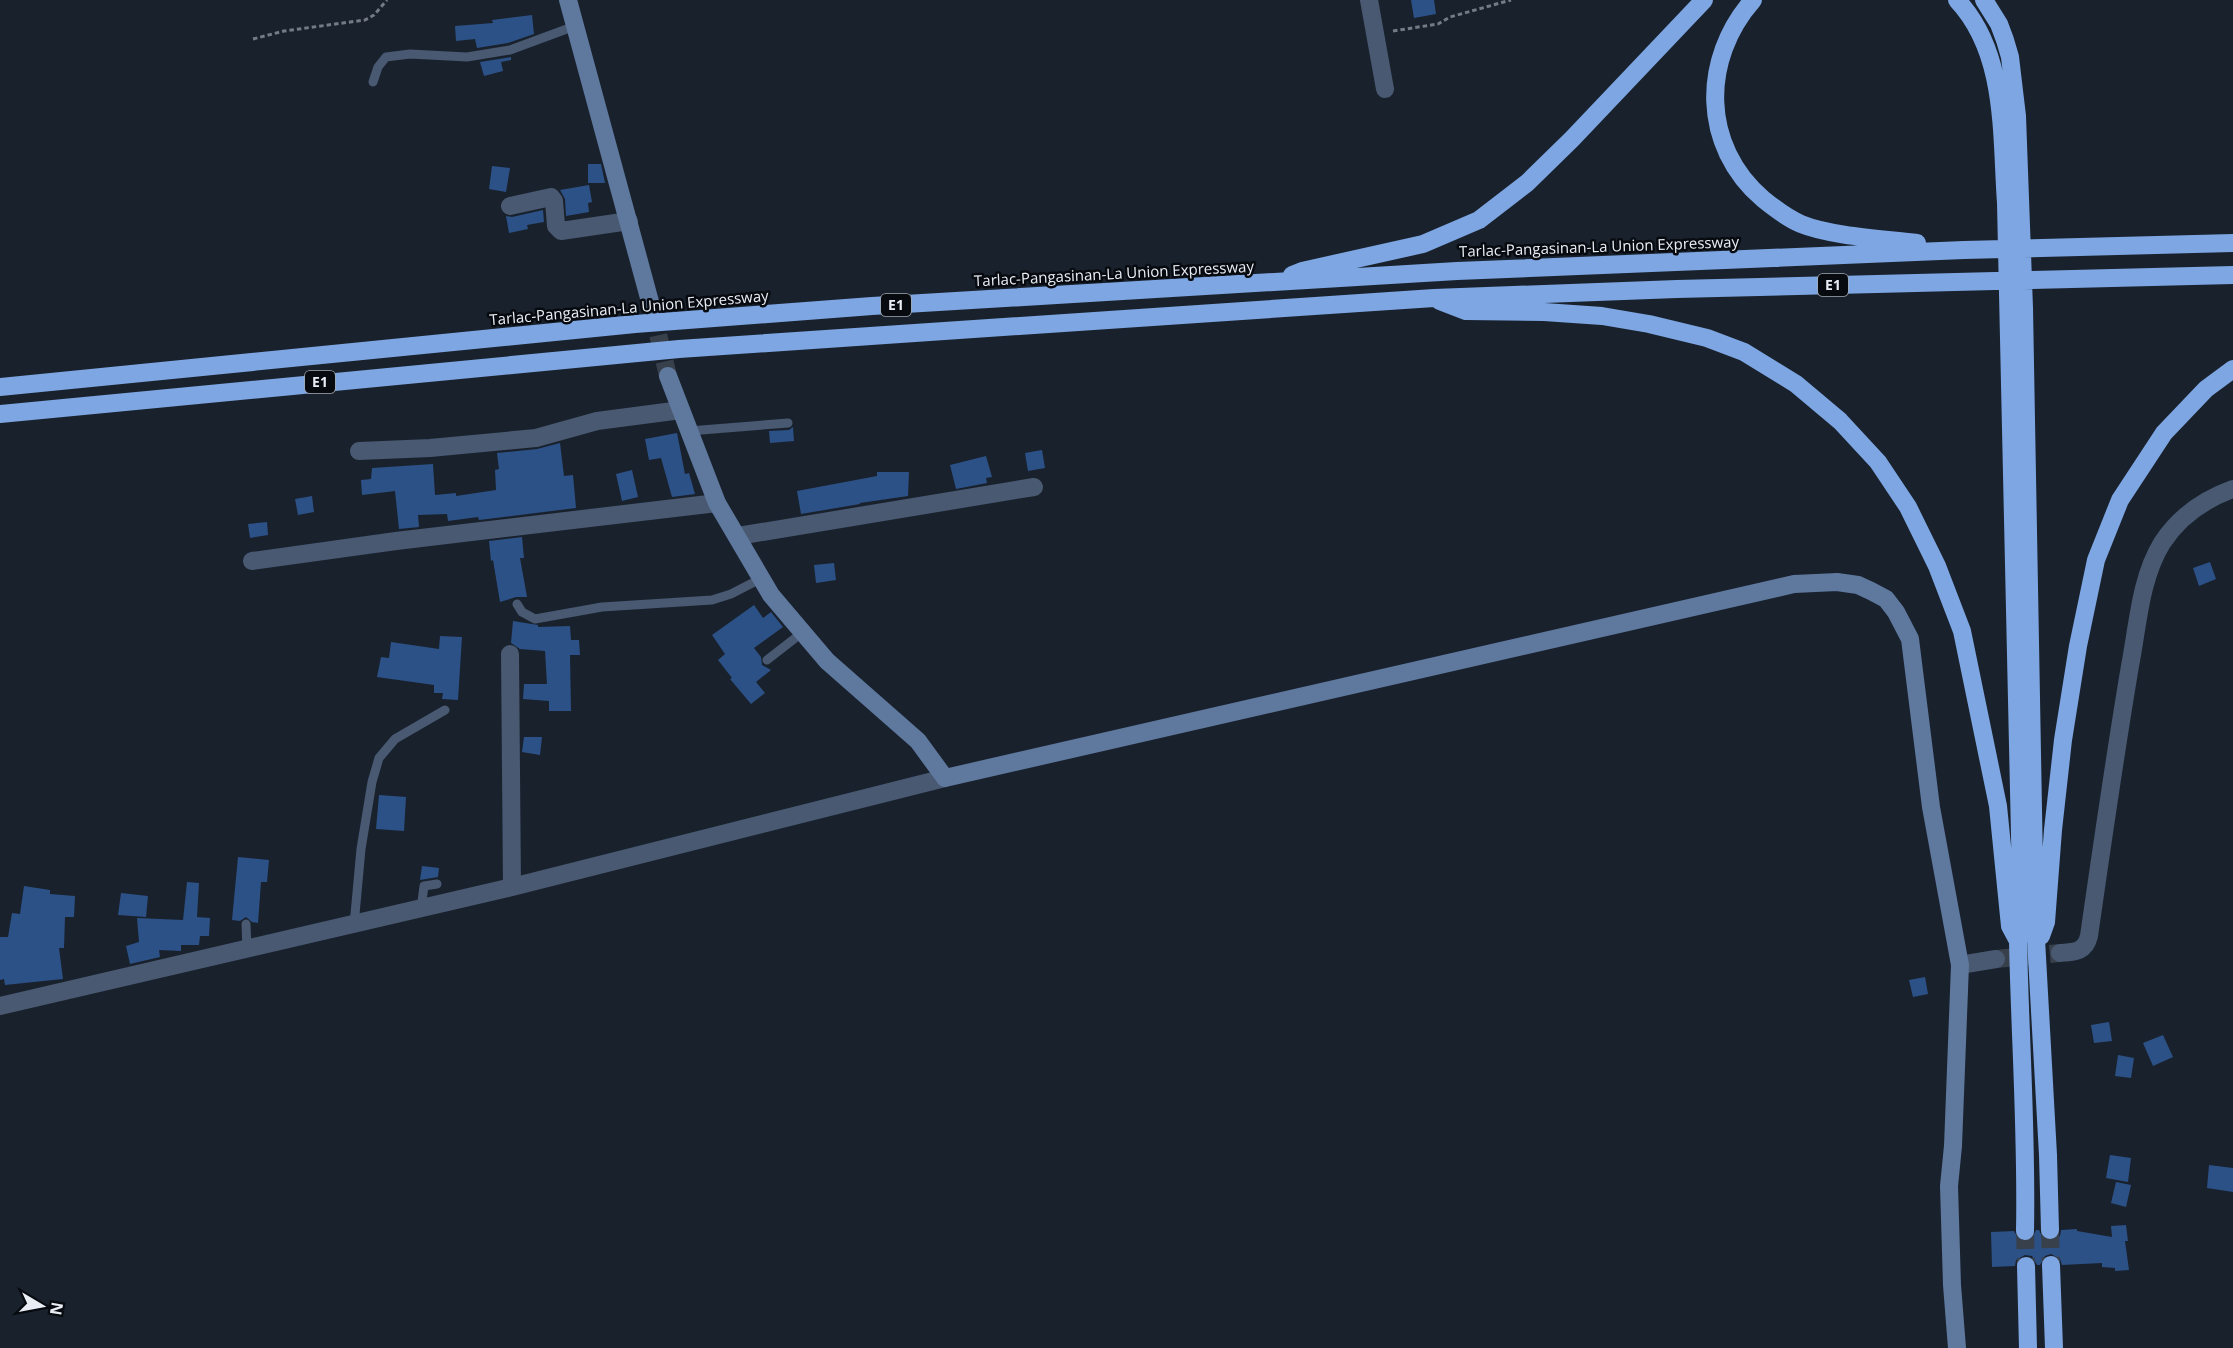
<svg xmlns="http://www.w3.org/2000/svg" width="2233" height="1348" font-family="'Open Sans',sans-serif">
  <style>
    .building { fill: #2c5186 }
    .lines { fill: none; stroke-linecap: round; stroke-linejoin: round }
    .street-tunnel { stroke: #38404b; stroke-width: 18; stroke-dasharray: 18 9; stroke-linecap: butt }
    .secondary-tunnel { stroke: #38404b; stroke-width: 18; stroke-dasharray: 18 9; stroke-linecap: butt }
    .highway-tunnel { stroke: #38404b; stroke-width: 18; stroke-dasharray: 18 9; stroke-linecap: butt }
    .path { stroke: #757b86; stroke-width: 3; stroke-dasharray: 4.5 3; stroke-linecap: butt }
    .lane { stroke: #485971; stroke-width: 9 }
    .street { stroke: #485971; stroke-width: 18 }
    .secondary { stroke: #5e789e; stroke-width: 18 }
    .highway { stroke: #7da6e2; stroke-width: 18 }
    .labels { text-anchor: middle; stroke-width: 5; stroke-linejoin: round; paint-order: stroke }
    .shield { fill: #070b10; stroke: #a5aab1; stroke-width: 1.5 }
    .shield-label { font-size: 14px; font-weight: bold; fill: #e9eef6 }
    .street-label { font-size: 15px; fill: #e9eef6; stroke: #070b10 }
  </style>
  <rect width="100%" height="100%" fill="#19212d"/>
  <!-- building -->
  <path class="building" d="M1411,0H1434L1436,14L1414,18Z
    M532,15L534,34L508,43L477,48L475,39L456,41L455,26L493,23L492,20Z
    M511,57V60L501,62L503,71L484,76L480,62Z
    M588,164H601L605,183H588Z
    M492,166L510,168L506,192L489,189Z
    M589,185L592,202L588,203L589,212L566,216L565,199L560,190Z
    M543,210L544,222L527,225L528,229L509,233L506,216L512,217Z
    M793,427L794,441L770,443L769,431L789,430Z
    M677,433L685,474L689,473L695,494L672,497L661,458L649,460L645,439Z
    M560,443L564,476L573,475L576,508L479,520L478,517L448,521L447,514L418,515L419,527L399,529L395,491L362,495L361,480L371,479L372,468L433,464L435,495L456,493V496L496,490L495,470L499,469L497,453L537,449Z
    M1042,450L1045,468L1028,471L1025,453Z
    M986,456L992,477L986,478L987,483L956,489L950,465Z
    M632,470L638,497L622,501L616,474Z
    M877,472H909L908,496L860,503V504L801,514L797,491L877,476Z
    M312,496L314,512L298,515L295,499Z
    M267,522L268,535L250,538L248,524Z
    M522,537L524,558H520L527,597H516L500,602L493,560L491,561L489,541Z
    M2210,562L2216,579L2199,586L2193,568Z
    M834,563L836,580L816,583L814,565Z
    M754,605L763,618L771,612L783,627L754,648L761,657L762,665L771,670L756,682L765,693L751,704L730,679L732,678L718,660L725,654L712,635Z
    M513,621L538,625V627L570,626L571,640H579L580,655H570L571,711H549V701L523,699L524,684H547L545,651L520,649L511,643Z
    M440,636L462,637L458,700L442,699L443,693H434V685L377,677L381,657L389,658L391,642L439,649Z
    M524,737H542L540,755L522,752Z
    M379,795L406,797L404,831L376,829Z
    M238,857L269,860L267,882H261L258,923L252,922L246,917L240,921L232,920Z
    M422,866L439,868L438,877L420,880Z
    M187,882L199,883L197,917L210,918L209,936H200L199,945H181V951L159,950L160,957L130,964L126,946L139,942L137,918L183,920Z
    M24,886L50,890V894L75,896L74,917H65L64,948H59L63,979L5,985L4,979L0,980V937H8L12,913L20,914Z
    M121,893L148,896L146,917L118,915Z
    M1925,977L1928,994L1913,997L1909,980Z
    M2109,1022L2112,1041L2094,1043L2091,1025Z
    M2163,1035L2173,1057L2153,1066L2143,1043Z
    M2118,1055L2134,1058L2131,1078L2115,1076Z
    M2110,1155L2131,1158L2128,1182L2106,1178Z
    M2209,1165L2233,1168V1192L2207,1188Z
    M2116,1182L2131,1185L2126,1207L2111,1203Z
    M2126,1225L2128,1241H2125L2129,1270L2115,1271V1268L2102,1267V1263L2062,1265L2060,1259L2051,1254L2045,1256L2040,1265H2037L2032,1256L2025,1255L2016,1260L2015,1266L1992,1267L1991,1232L2014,1231L2019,1240L2025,1242L2031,1240L2036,1230H2039L2044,1240L2051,1241L2060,1236L2061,1230L2077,1229V1231L2112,1237L2111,1226Z"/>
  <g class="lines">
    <!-- street-tunnel -->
    <path class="street-tunnel" d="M1996,959L2060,953"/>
    <!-- secondary-tunnel -->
    <path class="secondary-tunnel" d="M652,309L668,376"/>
    <!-- highway-tunnel -->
    <path class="highway-tunnel" d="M2050,1230L2051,1265
      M2025,1231L2026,1266"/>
    <!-- path -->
    <path class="path" d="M1393,31L1438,24L1450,17L1511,0
      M253,39L284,31L365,20L374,15L387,0"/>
    <!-- lane -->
    <path class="lane" d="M373,82L378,67L386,57L410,54L467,57L510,50L575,26
      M689,431L788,423
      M517,604L522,612L535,619L602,607L712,600L731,594L762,578
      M767,660L803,632
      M421,909L424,886L437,884
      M246,924L247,950
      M354,925L361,849L372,782L379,758L395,739L445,710"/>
    <!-- street -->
    <path class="street" d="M1369,0L1385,89
      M510,206L551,197L554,201L556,226L561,231L629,221
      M359,451L430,448L536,438L597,421L681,410
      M738,536L1034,487
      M252,561L396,541L717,503
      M510,654L512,887
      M2060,953C2075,952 2085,952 2089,936C2102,845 2115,755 2130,666C2138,625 2140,579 2162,543C2179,517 2205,499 2233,489
      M1960,965L1996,959
      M0,1006L512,887L945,778"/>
    <!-- secondary -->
    <path class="secondary" d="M568,0L652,309
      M668,376L717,503L771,595L827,661L918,741L945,778L1794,584L1837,582L1858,585L1871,591L1886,599L1896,612L1910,639L1931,807L1960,965L1953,1146L1949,1186L1952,1285L1957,1348"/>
    <!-- highway -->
    <path class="highway" d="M1753,0C1701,59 1701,146 1763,199C1774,208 1787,218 1801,224C1830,236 1884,239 1917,243
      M1957,0C2007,53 2001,135 2006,203L2022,926L2018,941C2020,1038 2027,1134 2025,1231
      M1984,0L1999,24L2005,40L2010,57L2017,116L2024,308L2035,921L2048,1155L2050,1230
      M1292,275L1302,271L1423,244L1479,220L1527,183L1572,139L1704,0
      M1440,301L1466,311L1544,312L1602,316L1649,324L1707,338L1744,352L1796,384L1840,421L1878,462L1908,507L1937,566L1962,631L1998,806L2010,926L2018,941
      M0,387L635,324L872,306L1457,271L1964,250L2233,243
      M0,414L679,349L1434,298L1677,289L2233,275
      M2041,936L2046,922L2053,830L2063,740L2078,646L2096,560L2120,500L2164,433L2206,389L2233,369
      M2051,1265L2054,1348
      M2026,1266L2028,1348"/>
  </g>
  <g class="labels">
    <!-- shield labels -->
    <g class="shield">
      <rect x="1818" y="274" width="30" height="22" rx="4.5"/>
      <rect x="881" y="294" width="30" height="22" rx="4.5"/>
      <rect x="305" y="371" width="30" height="22" rx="4.5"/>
    </g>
    <g class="shield-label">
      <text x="1833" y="290">E1</text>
      <text x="896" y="310">E1</text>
      <text x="320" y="387">E1</text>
    </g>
    <!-- street labels -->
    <g class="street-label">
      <text transform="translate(1599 247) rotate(-2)" y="5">Tarlac-Pangasinan-La Union Expressway</text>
      <text transform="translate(1114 274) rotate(-3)" y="5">Tarlac-Pangasinan-La Union Expressway</text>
      <text transform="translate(629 308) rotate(-5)" y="5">Tarlac-Pangasinan-La Union Expressway</text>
    </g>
  </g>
  <!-- north arrow -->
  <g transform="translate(42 1306) rotate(100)" stroke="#070b10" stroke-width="4.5" paint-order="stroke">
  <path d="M0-4.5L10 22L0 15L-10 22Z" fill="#e9eef6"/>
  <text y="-9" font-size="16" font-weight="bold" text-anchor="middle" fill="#e9eef6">N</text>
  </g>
</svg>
